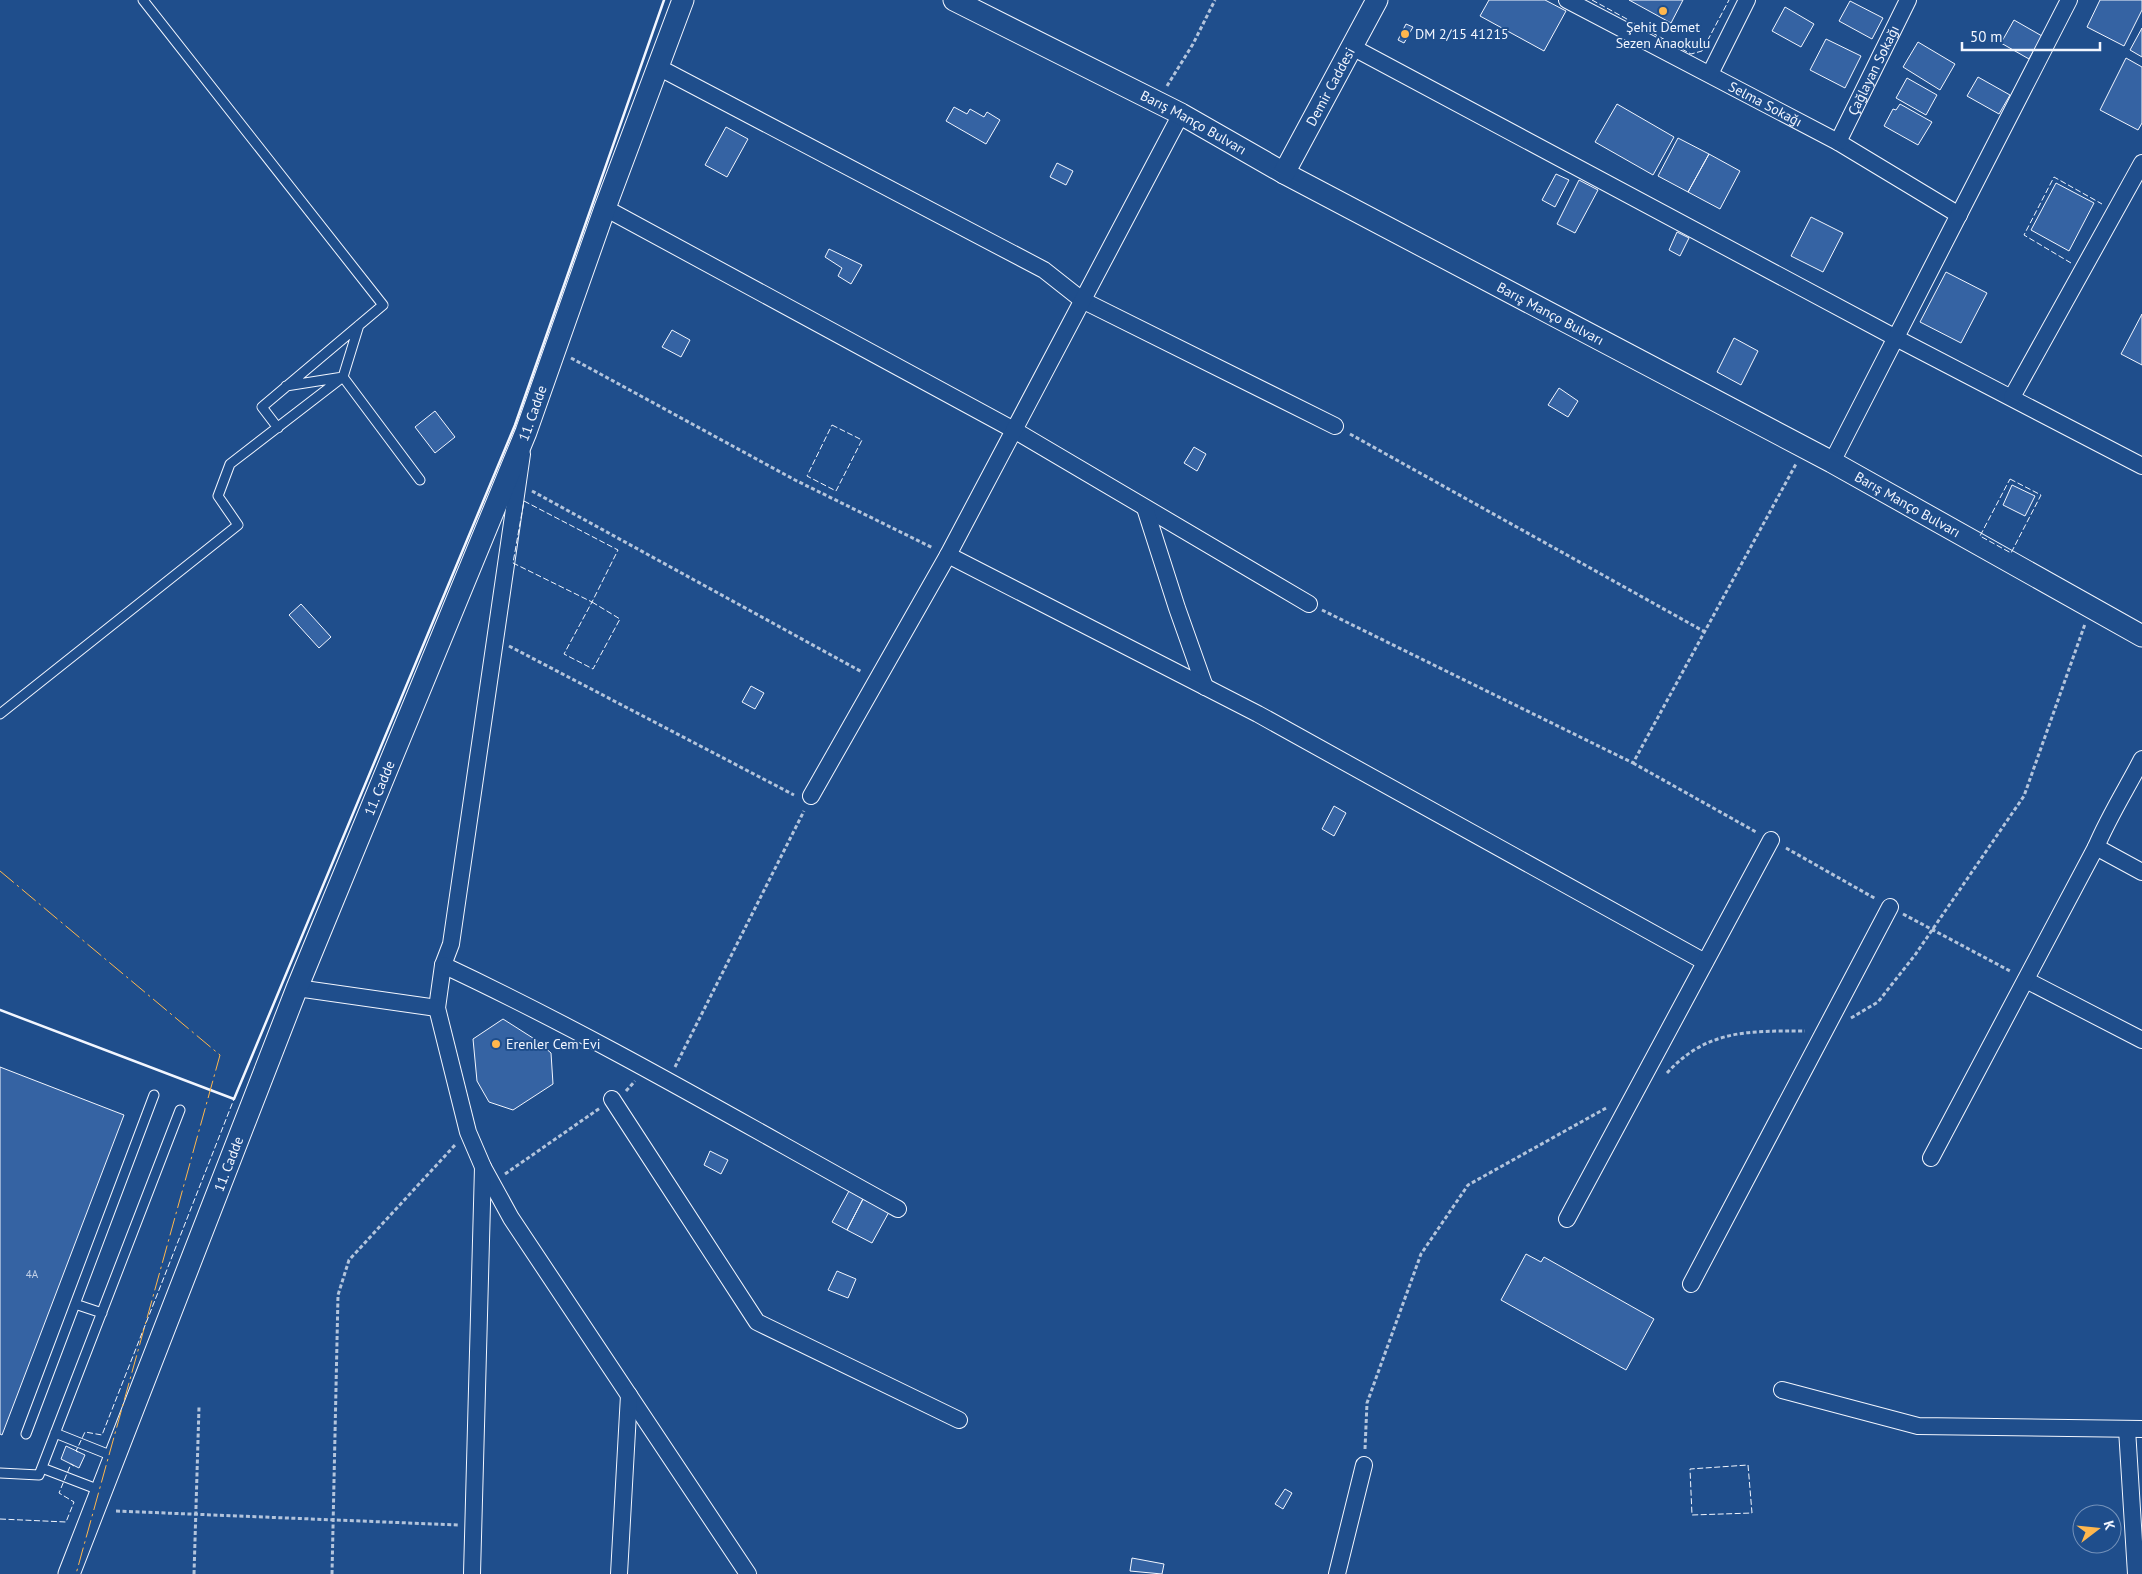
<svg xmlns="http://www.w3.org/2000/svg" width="2142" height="1574" font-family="'PT Sans',sans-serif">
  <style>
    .building { fill: #3563a3; stroke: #f2f6ff }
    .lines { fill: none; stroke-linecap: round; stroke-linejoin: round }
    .service-casing { stroke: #f2f6ff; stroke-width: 11 }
    .minor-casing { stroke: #f2f6ff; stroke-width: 18 }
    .tertiary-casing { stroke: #f2f6ff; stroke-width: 23 }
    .path { stroke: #b3c4dc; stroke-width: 3; stroke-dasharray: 4 2.5; stroke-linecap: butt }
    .service { stroke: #1f4e8c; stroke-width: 9 }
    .minor { stroke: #1f4e8c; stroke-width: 16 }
    .tertiary { stroke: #1f4e8c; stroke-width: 21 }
    .fence { stroke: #f2f6ff; stroke-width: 1; stroke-dasharray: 6 2.5; stroke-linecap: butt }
    .wall { stroke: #f2f6ff; stroke-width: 2.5 }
    .power { stroke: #ffb74d; stroke-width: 1; stroke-dasharray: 18 4 2.5 4; stroke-linecap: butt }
    .poi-dot { fill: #ffb74d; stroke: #1f4e8c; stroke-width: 2 }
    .labels { text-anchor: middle; stroke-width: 4; stroke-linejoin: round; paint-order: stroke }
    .number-label { font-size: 11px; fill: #c3d1e8 }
    .poi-label { font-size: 14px; fill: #f2f6ff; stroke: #1f4e8c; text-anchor: start }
    .street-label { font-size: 14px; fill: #f2f6ff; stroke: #1f4e8c }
  </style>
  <rect width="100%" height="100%" fill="#1f4e8c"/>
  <!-- building -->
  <path class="building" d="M1489,0H1545L1566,11L1544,51L1480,16Z
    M1629,0H1683L1671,23Z
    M2100,0H2142V10L2124,46L2087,27Z
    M1850,1L1883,18L1872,39L1839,21Z
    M1785,7L1814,24L1801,47L1772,31Z
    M2014,20L2042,36L2029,59L2001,43Z
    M1406,24L1413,27L1404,43L1398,40Z
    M2142,28V57L2130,50Z
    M1826,39L1861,56L1845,88L1810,70Z
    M1918,42L1955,64L1940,90L1903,67Z
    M2126,58L2142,67V123L2138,130L2100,110Z
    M1978,77L2010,95L1999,114L1967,96Z
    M1907,78L1937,95L1926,115L1896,98Z
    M1617,104L1674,137L1653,175L1595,142Z
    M1900,104L1932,122L1918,145L1884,126L1893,109L1896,110Z
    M954,107L967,114L970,109L984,117L987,112L1000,120L986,144L946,121Z
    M726,127L748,139L727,177L705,165Z
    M1678,138L1709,154L1688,192L1658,176Z
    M1709,154L1740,171L1720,209L1688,192Z
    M1057,163L1073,171L1066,185L1050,177Z
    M1556,174L1569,180L1555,207L1542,200Z
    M1579,180L1598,190L1575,233L1557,224Z
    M2056,183L2094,203L2069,251L2031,230Z
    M1811,217L1843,233L1823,272L1791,256Z
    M1677,232L1689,238L1680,256L1669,250Z
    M829,249L862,265L851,284L838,276L842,268L825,257Z
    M1946,272L1987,293L1961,343L1920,322Z
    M2142,314V365L2121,354Z
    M672,330L690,340L681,357L662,347Z
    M1734,338L1758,351L1741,385L1717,372Z
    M1559,388L1578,401L1568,417L1548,405Z
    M435,411L455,437L435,453L415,427Z
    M1194,447L1206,454L1197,471L1184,463Z
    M2012,485L2035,496L2025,516L2003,505Z
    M301,604L331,637L319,648L289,615Z
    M751,686L764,693L755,709L742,702Z
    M1334,806L1346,813L1334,836L1322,829Z
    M503,1019L536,1040L551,1053L553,1084L513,1110L489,1102L477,1081L473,1039Z
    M0,1067L124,1115L2,1435L0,1434Z
    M710,1151L728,1160L721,1174L704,1165Z
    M849,1191L863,1199L847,1230L832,1222Z
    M863,1199L889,1212L872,1243L847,1230Z
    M1526,1254L1541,1262L1544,1257L1654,1319L1626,1370L1501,1300Z
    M837,1271L856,1279L848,1298L828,1290Z
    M66,1446L85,1455L79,1468L61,1459Z
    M1285,1489L1292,1493L1283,1509L1275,1504Z
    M1132,1558L1164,1564L1162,1574L1130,1571Z"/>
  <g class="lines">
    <!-- service casing -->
    <g class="service-casing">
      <path id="service" d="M143,0L383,305L262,407L278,428
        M286,386L343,377L359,325
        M0,714L238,525L218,496L230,464L343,377L420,480
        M75,1304L102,1313
        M55,1433L115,1457
        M26,1434L154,1095
        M42,1468L102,1491
        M0,1473L39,1475L180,1110"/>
    </g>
    <!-- minor casing -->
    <g class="minor-casing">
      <g id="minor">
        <path id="s1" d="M1567,0L1838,142L1959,215"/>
        <path d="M1352,47L1896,338L2142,466"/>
        <path d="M658,67L1044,270L1082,300L1335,426"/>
        <path d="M1710,74L1747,0"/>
        <path id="s2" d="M1838,142L1908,0"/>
        <path d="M605,208L1014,430L1309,604"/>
        <path d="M2012,397L2142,163"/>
        <path d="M522,454L451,944L443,965L437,1008L468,1132L483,1167L511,1218L748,1574"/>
        <path d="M1832,462L2069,0"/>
        <path d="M1145,508L1177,608L1205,687"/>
        <path d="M948,555L1258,714L1705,962"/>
        <path d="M811,796L948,555L1181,114"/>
        <path d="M2096,847L2142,872"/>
        <path d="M443,965C599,1038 747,1126 898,1209"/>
        <path d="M2026,980L2142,1040"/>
        <path d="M297,988L437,1008"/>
        <path d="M612,1099L757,1322L959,1420"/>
        <path d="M1931,1158L2096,847C2109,816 2127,788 2142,759"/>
        <path d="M1567,1219L1771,840"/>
        <path d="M1691,1284L1890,907"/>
        <path d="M1782,1390L1918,1426L2142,1429"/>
        <path d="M2127,1429L2136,1574"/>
        <path d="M472,1574L483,1167"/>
        <path d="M619,1574L629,1395"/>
        <path d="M1337,1574L1364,1465"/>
      </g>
    </g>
    <!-- tertiary casing -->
    <g class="tertiary-casing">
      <g id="tertiary">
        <path id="s3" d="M954,0L1181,114L1284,173L1832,462L2142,636"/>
        <path id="s4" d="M1284,173L1377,0"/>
        <path id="s5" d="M69,1574L297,988L526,432L605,208L683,0"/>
      </g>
    </g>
    <!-- path -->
    <path class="path" d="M1167,86L1193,44L1215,0
      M571,358L795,480L933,548
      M1350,434L1705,632
      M532,491L862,672
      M1322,610L1633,763L1796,464
      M509,646L794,795
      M1633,763L1756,832
      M1786,848L1876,899
      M1903,914L2010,971
      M1851,1018L1878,1002L1915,955L2024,796L2085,624
      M675,1067L804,811
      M1667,1073C1707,1029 1750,1031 1805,1031
      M626,1091L635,1081
      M505,1174L600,1108
      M1365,1449L1367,1403L1421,1254L1468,1185L1608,1107
      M116,1511L458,1525
      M194,1574L199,1407
      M332,1574L338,1295L349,1260L455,1145"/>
    <!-- service -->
    <use href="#service" class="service"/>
    <!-- minor -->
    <use href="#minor" class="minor"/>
    <!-- tertiary -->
    <use href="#tertiary" class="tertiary"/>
    <!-- fence -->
    <path class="fence" d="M1592,0L1691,54L1702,51L1729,0
      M2071,263L2024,235L2054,177L2102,204
      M832,425L862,440L836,491L807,476Z
      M2010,479L2041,495L2011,553L1980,536Z
      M524,501L618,550L592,602L513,563Z
      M592,602L620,619L593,669L564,654Z
      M0,1010L234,1099L102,1435L85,1432L76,1451L78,1452
      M1748,1465L1752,1513L1692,1515L1690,1469Z
      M0,1519L66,1522L74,1502L59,1493L71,1464L74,1466"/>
    <!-- wall -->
    <path class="wall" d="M0,1010L234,1099L515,425L664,0"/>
    <!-- power -->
    <path class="power" d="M0,871L220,1055L76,1574"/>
  </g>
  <!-- markers -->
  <g class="poi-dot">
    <circle cx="1663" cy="11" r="5"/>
    <circle cx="1405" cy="34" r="5"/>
    <circle cx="496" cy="1044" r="5"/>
  </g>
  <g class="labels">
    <!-- number labels -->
    <g class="number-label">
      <text x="32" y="1278">4A</text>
    </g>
    <!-- poi labels -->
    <g class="poi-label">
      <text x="1663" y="32" text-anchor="middle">Şehit Demet<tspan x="1663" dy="16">Sezen Anaokulu</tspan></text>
      <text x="1415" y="39">DM 2/15 41215</text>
      <text x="506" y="1049">Erenler Cem Evi</text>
    </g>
    <!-- street labels -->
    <g class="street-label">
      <text dy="5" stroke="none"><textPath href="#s2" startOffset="80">Çağlayan Sokağı</textPath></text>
      <text dy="5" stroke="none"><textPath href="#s4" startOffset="98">Demir Caddesi</textPath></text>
      <text dy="5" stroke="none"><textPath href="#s1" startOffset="224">Selma Sokağı</textPath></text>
      <text dy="5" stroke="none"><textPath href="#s3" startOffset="269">Barış Manço Bulvarı</textPath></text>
      <text dy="5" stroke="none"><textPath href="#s3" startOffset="674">Barış Manço Bulvarı</textPath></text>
      <text dy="5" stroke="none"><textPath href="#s5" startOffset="1250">11. Cadde</textPath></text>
      <text dy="5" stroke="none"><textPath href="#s3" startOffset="1079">Barış Manço Bulvarı</textPath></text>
      <text dy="5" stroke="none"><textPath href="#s5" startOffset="845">11. Cadde</textPath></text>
      <text dy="5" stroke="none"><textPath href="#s5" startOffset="440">11. Cadde</textPath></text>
    </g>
  </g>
  <!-- north arrow -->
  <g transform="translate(2097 1529) rotate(74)"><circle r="24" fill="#1f4e8c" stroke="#7391ba"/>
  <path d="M0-4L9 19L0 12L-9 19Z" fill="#ffb74d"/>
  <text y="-8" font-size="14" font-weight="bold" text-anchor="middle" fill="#f2f6ff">K</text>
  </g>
  <!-- scale -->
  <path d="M1962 42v8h138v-8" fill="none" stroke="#f2f6ff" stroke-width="2.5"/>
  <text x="1970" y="42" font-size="15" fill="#f2f6ff" stroke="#1f4e8c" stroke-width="4" paint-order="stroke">50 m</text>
</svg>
